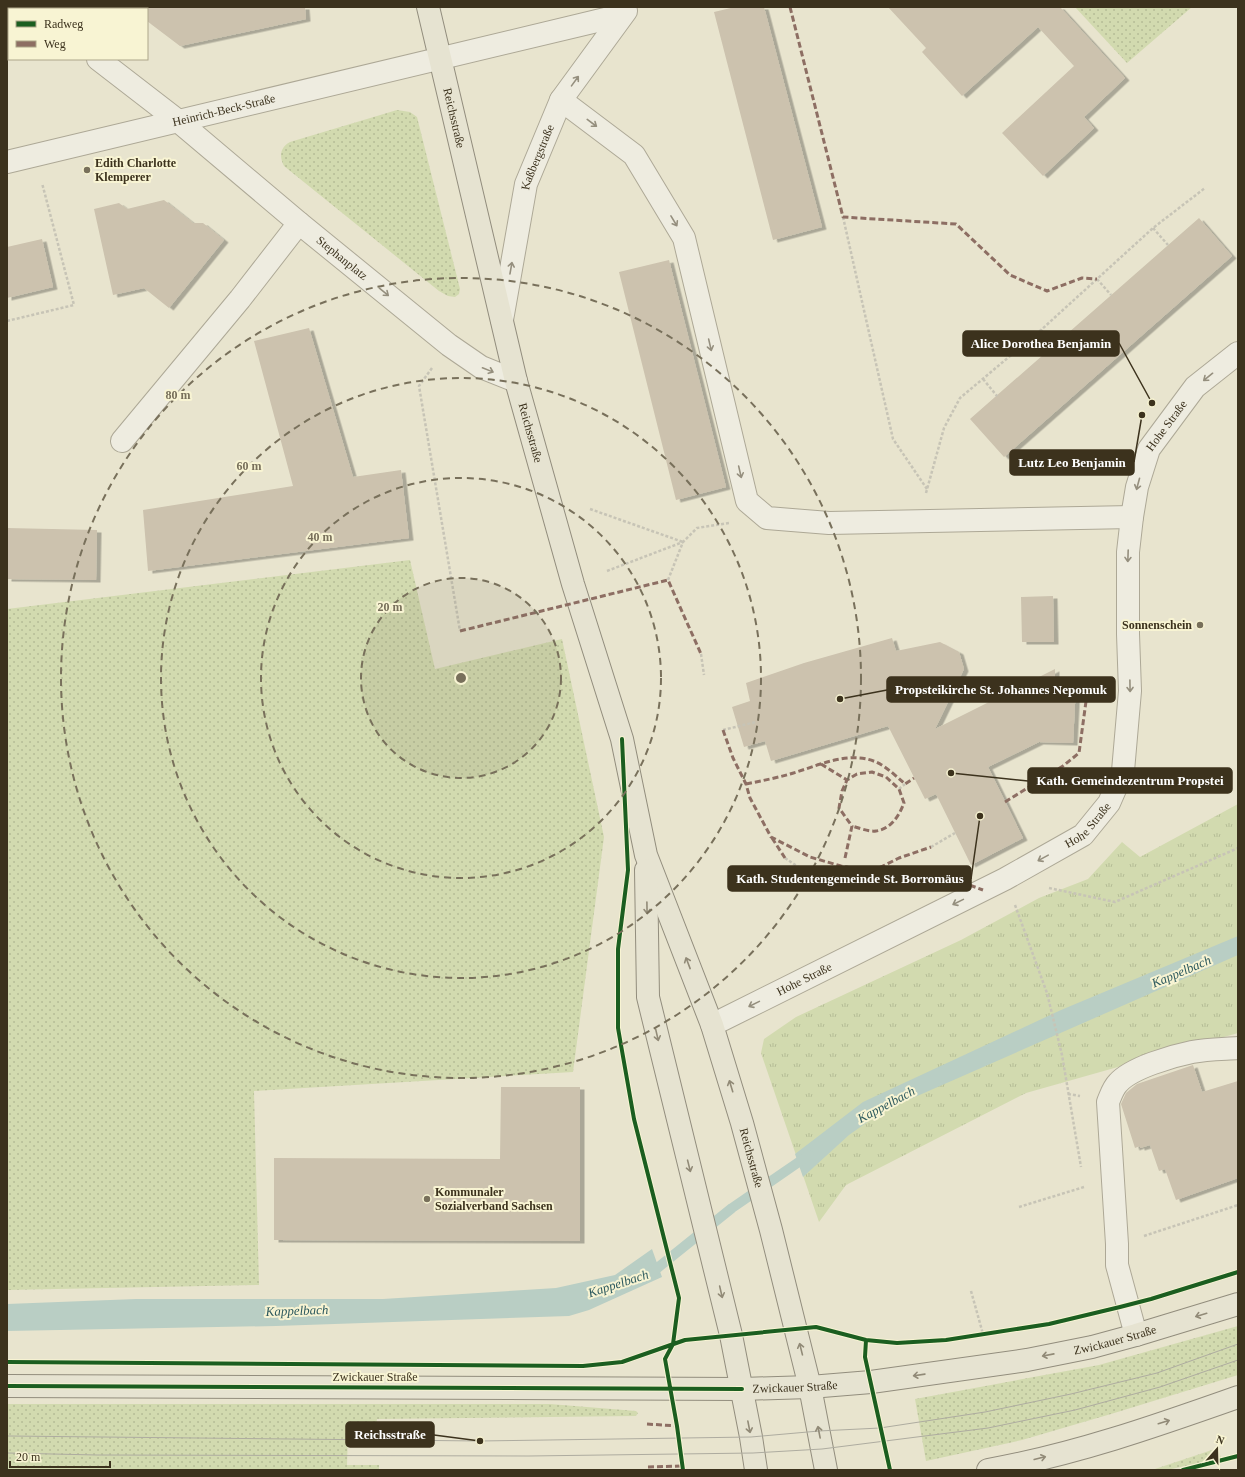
<svg xmlns="http://www.w3.org/2000/svg" width="1245" height="1477" font-family="'Times New Roman',serif">
  <style>
    .grass { fill: url(#grass-dots) }
    .park { fill: url(#park-tufts) }
    .water { fill: #b9cec4 }
    .lines { fill: none; stroke-linecap: round; stroke-linejoin: round }
    .stream { stroke: #b9cec4; stroke-width: 10 }
    .building { fill: #ccc2ae; filter: url(#shadow) }
    .minor-casing { stroke: #ada896; stroke-width: 24 }
    .major-casing { stroke: #928d7d; stroke-width: 24 }
    .path { stroke: #c7c4b6; stroke-width: 2.5; stroke-dasharray: 3 2; stroke-linecap: butt }
    .minor { stroke: #eeece0; stroke-width: 22 }
    .major { stroke: #e6e3d1; stroke-width: 22 }
    .tram { stroke: #aeaca0; stroke-width: 1 }
    .quiet { stroke: #8d6e63; stroke-width: 3; stroke-dasharray: 6 3; stroke-linecap: butt }
    .cycleway-casing { stroke: #f8f4d3; stroke-width: 6 }
    .cycleway { stroke: #1b5e20; stroke-width: 4 }
    .oneway { stroke: #958f7e }
    .oneway2 { stroke: #918a77 }
    .ring { fill: none; stroke: #78705b; stroke-width: 2; stroke-dasharray: 7 5 }
    .poi-dot { fill: #78705b; stroke: #f8f4d3; stroke-width: 1.5 }
    .labels { text-anchor: middle; stroke-width: 4; stroke-linejoin: round; paint-order: stroke }
    .street-label { font-size: 12px; fill: #3c321d; stroke: #f8f4d3 }
    .poi-label { font-size: 12px; font-weight: bold; fill: #3c321d; stroke: #f8f4d3; text-anchor: start }
    .water-label { font-size: 13px; font-style: italic; fill: #2b585d; stroke: #f8f4d3 }
    .centre { fill: #78705b; stroke: #f8f4d3; stroke-width: 2 }
    .ring-label { font-size: 12px; text-anchor: middle; font-weight: bold; fill: #78705b; stroke: #f8f4d3; stroke-width: 4; stroke-linejoin: round; paint-order: stroke }
    .leader { fill: none; stroke: #3c321d; stroke-width: 1.5 }
    .callout-dot { fill: #3c321d; stroke: #f8f4d3; stroke-width: 1.5 }
    .callout { fill: #3c321d; stroke: #3c321d; stroke-width: 1.5 }
    .callout-label { font-size: 13px; text-anchor: middle; font-weight: bold; fill: #fff }
  </style>
  <defs>
    <pattern id="grass-dots" width="8" height="8" patternUnits="userSpaceOnUse"><rect width="8" height="8" fill="#d2daaf"/><path d="M2 2h.1M6 6h.1" fill="none" stroke="#b5bc96" stroke-width="1.8" stroke-linecap="round"/></pattern>
    <pattern id="park-tufts" width="24" height="20" patternUnits="userSpaceOnUse"><rect width="24" height="20" fill="#d2daaf"/><path d="M3 7l-1-3M5 7V3M7 7l1-3M15 17l-1-3M17 17v-4M19 17l1-3" fill="none" stroke="#b5bc96"/></pattern>
    <filter id="shadow"><feDropShadow dx="4.5" dy="2.5" stdDeviation="0" flood-color="#0004"/></filter>
  </defs>
  <rect width="100%" height="100%" fill="#e8e4ce"/>
  <!-- grass -->
  <path class="grass" d="M1075,7H1192L1127,63Z
    M397,110L410,112L417,117L460,289L459,294L455,297L448,296L439,291L284,166C279,157 280,147 290,142Z
    M410,560L435,669L562,639L604,837L573,1072L254,1091L259,1285L7,1290V609Z
    M1238,1326V1375L1111,1414L1022,1440L926,1461L915,1399L1099,1365Z
    M7,1404H550L636,1411L638,1413L636,1416L377,1419L375,1432H348L347,1465H379V1470H7Z
    M1218,1448L1221,1458L1167,1470H1152Z"/>
  <!-- park -->
  <path class="park" d="M1238,804V1033L1026,1093L846,1185L819,1222L761,1053L764,1039L796,1017L961,940L1039,898L1088,879L1122,842L1140,857Z"/>
  <!-- water -->
  <path class="water" d="M1238,936V955L883,1111L849,1135L803,1177L795,1154L863,1102L1061,1010Z
    M652,1249L662,1277L589,1310L569,1316L276,1326L7,1331V1304L136,1299H383L556,1288L615,1275Z"/>
  <g class="lines">
    <!-- stream -->
    <path class="stream" d="M647,1275L650,1274L732,1208L809,1155"/>
  </g>
  <!-- building -->
  <path class="building" d="M128,7H305L306,19L180,46L147,21V9H131Z
    M735,7H764L822,227L773,240L714,12Z
    M888,7H1060L1125,78L1084,117L1094,128L1043,176L1002,133L1074,66L1038,27L962,96L922,52L926,48Z
    M164,200L193,223H203L224,240L169,308L144,288L113,295L94,209L119,203L127,209Z
    M1199,218L1232,256L1004,457L970,419Z
    M42,239L53,287L7,298V247Z
    M669,260L726,487L676,500L619,272Z
    M309,328L353,477L401,470L409,538L148,571L143,510L293,486L254,341Z
    M7,528L97,530L96,580L7,579Z
    M1053,596L1054,642H1022L1021,597Z
    M892,638L896,651L940,642L959,652L964,669L935,729L1055,669V684L1076,685L1073,743L1039,742L988,767L1023,838L971,865L936,794L925,799L888,726L771,761L765,741L744,747L732,707L750,701L746,683L804,663Z
    M1193,1065L1202,1092L1238,1081V1178L1176,1200L1165,1169L1159,1171L1150,1145L1140,1148V1146L1135,1148L1121,1104L1126,1093L1137,1084Z
    M501,1087H580V1241L274,1240V1158L500,1159Z"/>
  <g class="lines">
    <!-- minor casing -->
    <g class="minor-casing">
      <g id="minor">
        <path d="M31,7L34,9"/>
        <path id="s1" d="M98,59L177,120L299,223L449,345L481,367L516,381"/>
        <path d="M561,100L634,155L684,238L747,501L767,518L829,523L1132,517"/>
        <path id="s2" d="M7,162L622,15"/>
        <path id="s3" d="M502,320L526,184L561,100L626,11"/>
        <path d="M122,441L240,299L299,223"/>
        <path id="s4" d="M712,1025L1005,879L1083,835L1109,803L1123,771L1130,691L1128,634V552L1132,517L1137,487L1149,449L1195,387L1238,353"/>
        <path d="M1136,1335L1117,1265V1244L1108,1102C1111,1095 1113,1088 1118,1083C1131,1068 1172,1056 1192,1052C1206,1049 1223,1049 1238,1048"/>
      </g>
    </g>
    <!-- major casing -->
    <g class="major-casing">
      <g id="major">
        <path id="s5" d="M428,7L516,381L573,584L622,739L646,855L712,1025L742,1123L771,1230L810,1387L826,1470"/>
        <path d="M646,870L648,997L731,1335L751,1437L756,1470"/>
        <path id="s6" d="M7,1386L742,1389L810,1387L871,1382L1027,1360L1092,1347L1136,1335L1238,1304"/>
        <path d="M988,1470C1073,1455 1156,1426 1238,1397"/>
      </g>
    </g>
    <!-- path -->
    <path class="path" d="M843,217L893,439L927,489
      M1153,228L1168,245
      M1097,279L1111,295
      M7,321L74,305L42,183
      M1041,330L1054,345
      M432,368L419,386L460,631
      M983,379L997,396
      M926,493L944,428L960,398L1041,330L1153,228L1205,188
      M590,509L683,542
      M607,571L683,542
      M668,580L683,542L697,528L729,523
      M701,654L704,675
      M723,730L756,722
      M899,789L905,784
      M931,847L955,833
      M785,858L804,871
      M880,888L916,884
      M1049,888L1115,902L1238,848
      M1015,905L1047,993L1062,1055L1081,1167
      M1068,1094L1080,1096
      M1238,1146V1147
      M1019,1207L1084,1187
      M1144,1236L1238,1205
      M971,1291L983,1334"/>
    <!-- minor -->
    <use href="#minor" class="minor"/>
    <!-- major -->
    <use href="#major" class="major"/>
    <!-- tram -->
    <path class="tram" d="M7,1436L480,1441L751,1437L819,1431L880,1428L985,1412L1071,1394L1157,1373L1238,1344
      M7,1453L97,1455L529,1456L753,1453L822,1449L988,1428L1075,1410L1160,1387L1238,1360"/>
    <!-- quiet -->
    <path class="quiet" d="M790,7L843,217L956,224L1010,275L1047,291L1082,278L1097,279
      M460,631L668,580L701,654
      M723,730L733,758L746,784L750,798L771,837L810,857L841,866L871,872L899,858L931,847
      M821,764L847,780
      M746,784C761,781 776,778 790,774C818,766 848,750 876,762C887,767 897,777 905,784L914,778
      M1005,802L1063,766L1079,753L1087,694L1091,682
      M772,838L785,858
      M845,858L852,826L839,808L842,791L847,780L857,774L872,772L886,777L899,789L904,803C899,816 891,829 876,831C869,832 859,828 852,826
      M804,871L880,888
      M953,879L983,890
      M916,884L934,882
      M647,1424L677,1426
      M648,1467L682,1466"/>
    <!-- cycleway casing -->
    <g class="cycleway-casing">
      <path id="cycleway" d="M622,739L628,870L618,949V1028L634,1119L679,1298L673,1344L665,1359L677,1426L683,1470
        M866,1340L865,1357L890,1470
        M7,1362L583,1366L622,1362L685,1340L816,1327L866,1340L897,1343L946,1340L1049,1324L1120,1307L1151,1299L1238,1272
        M7,1386L742,1389
        M1183,1470L1238,1456"/>
    </g>
    <!-- cycleway -->
    <use href="#cycleway" class="cycleway"/>
  </g>
  <!-- one-way arrows -->
  <defs><path id="oneway-shaft" d="M-6 0H5M1.5-3L5.5 0L1.5 3" fill="none" stroke-width="1.6" stroke-linecap="round" stroke-linejoin="round"/></defs>
  <g class="oneway">
    <use href="#oneway-shaft" transform="translate(575 81) rotate(-54)"/>
    <use href="#oneway-shaft" transform="translate(592 123) rotate(37)"/>
    <use href="#oneway-shaft" transform="translate(674 221) rotate(59)"/>
    <use href="#oneway-shaft" transform="translate(511 268) rotate(-80)"/>
    <use href="#oneway-shaft" transform="translate(384 292) rotate(39)"/>
    <use href="#oneway-shaft" transform="translate(710 345) rotate(77)"/>
    <use href="#oneway-shaft" transform="translate(488 370) rotate(22)"/>
    <use href="#oneway-shaft" transform="translate(1208 377) rotate(141)"/>
    <use href="#oneway-shaft" transform="translate(740 472) rotate(77)"/>
    <use href="#oneway-shaft" transform="translate(1138 484) rotate(105)"/>
    <use href="#oneway-shaft" transform="translate(1128 556) rotate(92)"/>
    <use href="#oneway-shaft" transform="translate(1130 686) rotate(89)"/>
    <use href="#oneway-shaft" transform="translate(1043 858) rotate(151)"/>
    <use href="#oneway-shaft" transform="translate(958 902) rotate(154)"/>
    <use href="#oneway-shaft" transform="translate(754 1004) rotate(154)"/>
  </g>
  <g class="oneway2">
    <use href="#oneway-shaft" transform="translate(647 908) rotate(89)"/>
    <use href="#oneway-shaft" transform="translate(688 963) rotate(-111)"/>
    <use href="#oneway-shaft" transform="translate(657 1035) rotate(77)"/>
    <use href="#oneway-shaft" transform="translate(731 1086) rotate(-107)"/>
    <use href="#oneway-shaft" transform="translate(689 1166) rotate(76)"/>
    <use href="#oneway-shaft" transform="translate(721 1292) rotate(77)"/>
    <use href="#oneway-shaft" transform="translate(1201 1315) rotate(163)"/>
    <use href="#oneway-shaft" transform="translate(801 1349) rotate(-104)"/>
    <use href="#oneway-shaft" transform="translate(1048 1355) rotate(169)"/>
    <use href="#oneway-shaft" transform="translate(919 1375) rotate(172)"/>
    <use href="#oneway-shaft" transform="translate(1164 1422) rotate(-17)"/>
    <use href="#oneway-shaft" transform="translate(749 1427) rotate(79)"/>
    <use href="#oneway-shaft" transform="translate(819 1432) rotate(-101)"/>
    <use href="#oneway-shaft" transform="translate(1040 1458) rotate(-14)"/>
  </g>
  <!-- distance rings -->
  <circle cx="461" cy="678" r="100" fill="#78705b" fill-opacity=".12"/>
  <g class="ring">
    <circle cx="461" cy="678" r="100"/>
    <circle cx="461" cy="678" r="200"/>
    <circle cx="461" cy="678" r="300"/>
    <circle cx="461" cy="678" r="400"/>
  </g>
  <!-- markers -->
  <g class="poi-dot">
    <circle cx="87" cy="170" r="4"/>
    <circle cx="1200" cy="625" r="4"/>
    <circle cx="427" cy="1199" r="4"/>
  </g>
  <g class="labels">
    <!-- street labels -->
    <g class="street-label">
      <text dy="4" stroke="none"><textPath href="#s2" startOffset="223">Heinrich-Beck-Straße</textPath></text>
      <text dy="4" stroke="none"><textPath href="#s5" startOffset="114">Reichsstraße</textPath></text>
      <text dy="4" stroke="none"><textPath href="#s3" startOffset="167">Kaßbergstraße</textPath></text>
      <text dy="4" stroke="none"><textPath href="#s1" startOffset="315">Stephanplatz</textPath></text>
      <text dy="4" stroke="none"><textPath href="#s4" startOffset="847">Hohe Straße</textPath></text>
      <text dy="4" stroke="none"><textPath href="#s5" startOffset="438">Reichsstraße</textPath></text>
      <text dy="4" stroke="none"><textPath href="#s4" startOffset="427">Hohe Straße</textPath></text>
      <text dy="4" stroke="none"><textPath href="#s4" startOffset="103">Hohe Straße</textPath></text>
      <text dy="4" stroke="none"><textPath href="#s5" startOffset="1197">Reichsstraße</textPath></text>
      <text dy="4" stroke="none"><textPath href="#s6" startOffset="1112">Zwickauer Straße</textPath></text>
      <text x="375" y="1381">Zwickauer Straße</text>
      <text dy="4" stroke="none"><textPath href="#s6" startOffset="788">Zwickauer Straße</textPath></text>
    </g>
    <!-- poi labels -->
    <g class="poi-label">
      <text x="95" y="167">Edith Charlotte<tspan x="95" dy="14">Klemperer</tspan></text>
      <text x="1192" y="629" text-anchor="end">Sonnenschein</text>
      <text x="435" y="1196">Kommunaler<tspan x="435" dy="14">Sozialverband Sachsen</tspan></text>
    </g>
    <!-- water labels -->
    <g class="water-label">
      <text transform="translate(1181 971) rotate(-23)" y="5">Kappelbach</text>
      <text transform="translate(886 1104) rotate(-28)" y="5">Kappelbach</text>
      <text transform="translate(618 1283) rotate(-18)" y="5">Kappelbach</text>
      <text transform="translate(297 1310) rotate(-2)" y="5">Kappelbach</text>
    </g>
  </g>
  <circle cx="461" cy="678" r="6" class="centre"/>
  <g class="ring-label">
    <text x="178" y="399">80 m</text>
    <text x="249" y="470">60 m</text>
    <text x="320" y="541">40 m</text>
    <text x="390" y="611">20 m</text>
  </g>
  <!-- callouts -->
  <path class="leader" d="M1152 403L1119 343M1142 415L1134 462M840 699L887 690M951 773L1028 781M980 816L971 879M480 1441L434 1435"/>
  <g class="callout-dot">
    <circle cx="1152" cy="403" r="4"/>
    <circle cx="1142" cy="415" r="4"/>
    <circle cx="840" cy="699" r="4"/>
    <circle cx="951" cy="773" r="4"/>
    <circle cx="980" cy="816" r="4"/>
    <circle cx="480" cy="1441" r="4"/>
  </g>
  <g class="callout">
    <rect x="963" y="331" width="156" height="25" rx="4"/>
    <rect x="1010" y="450" width="124" height="25" rx="4"/>
    <rect x="887" y="677" width="228" height="25" rx="4"/>
    <rect x="1028" y="768" width="204" height="25" rx="4"/>
    <rect x="728" y="866" width="243" height="25" rx="4"/>
    <rect x="346" y="1422" width="88" height="25" rx="4"/>
  </g>
  <g class="callout-label">
    <text x="1041" y="348">Alice Dorothea Benjamin</text>
    <text x="1072" y="467">Lutz Leo Benjamin</text>
    <text x="1001" y="694">Propsteikirche St. Johannes Nepomuk</text>
    <text x="1130" y="785">Kath. Gemeindezentrum Propstei</text>
    <text x="850" y="883">Kath. Studentengemeinde St. Borromäus</text>
    <text x="390" y="1439">Reichsstraße</text>
  </g>
  <!-- border -->
  <rect width="1245" height="1477" fill="none" stroke="#3c321d" stroke-width="16"/>
  <!-- legend -->
  <rect x="8" y="8" width="140" height="52" fill="#f8f4d3" stroke="#ada68a"/>
  <rect x="16" y="21" width="20" height="6" fill="#1b5e20" stroke="#ada68a"/>
  <text x="44" y="28" font-size="12" fill="#3c321d">Radweg</text>
  <rect x="16" y="41" width="20" height="6" fill="#8d6e63" stroke="#ada68a"/>
  <text x="44" y="48" font-size="12" fill="#3c321d">Weg</text>
  <!-- north arrow -->
  <g transform="translate(1217 1449) rotate(20)" stroke="#f8f4d3" stroke-width="3" paint-order="stroke">
  <path d="M0-3L7 15L0 10L-7 15Z" fill="#3c321d"/>
  <text y="-6" font-size="11" font-weight="bold" text-anchor="middle" fill="#3c321d">N</text>
  </g>
  <!-- scale -->
  <path d="M10 1461v6h100v-6" fill="none" stroke="#3c321d" stroke-width="2"/>
  <text x="16" y="1461" font-size="12" fill="#3c321d" stroke="#f8f4d3" stroke-width="3" paint-order="stroke">20 m</text>
</svg>
